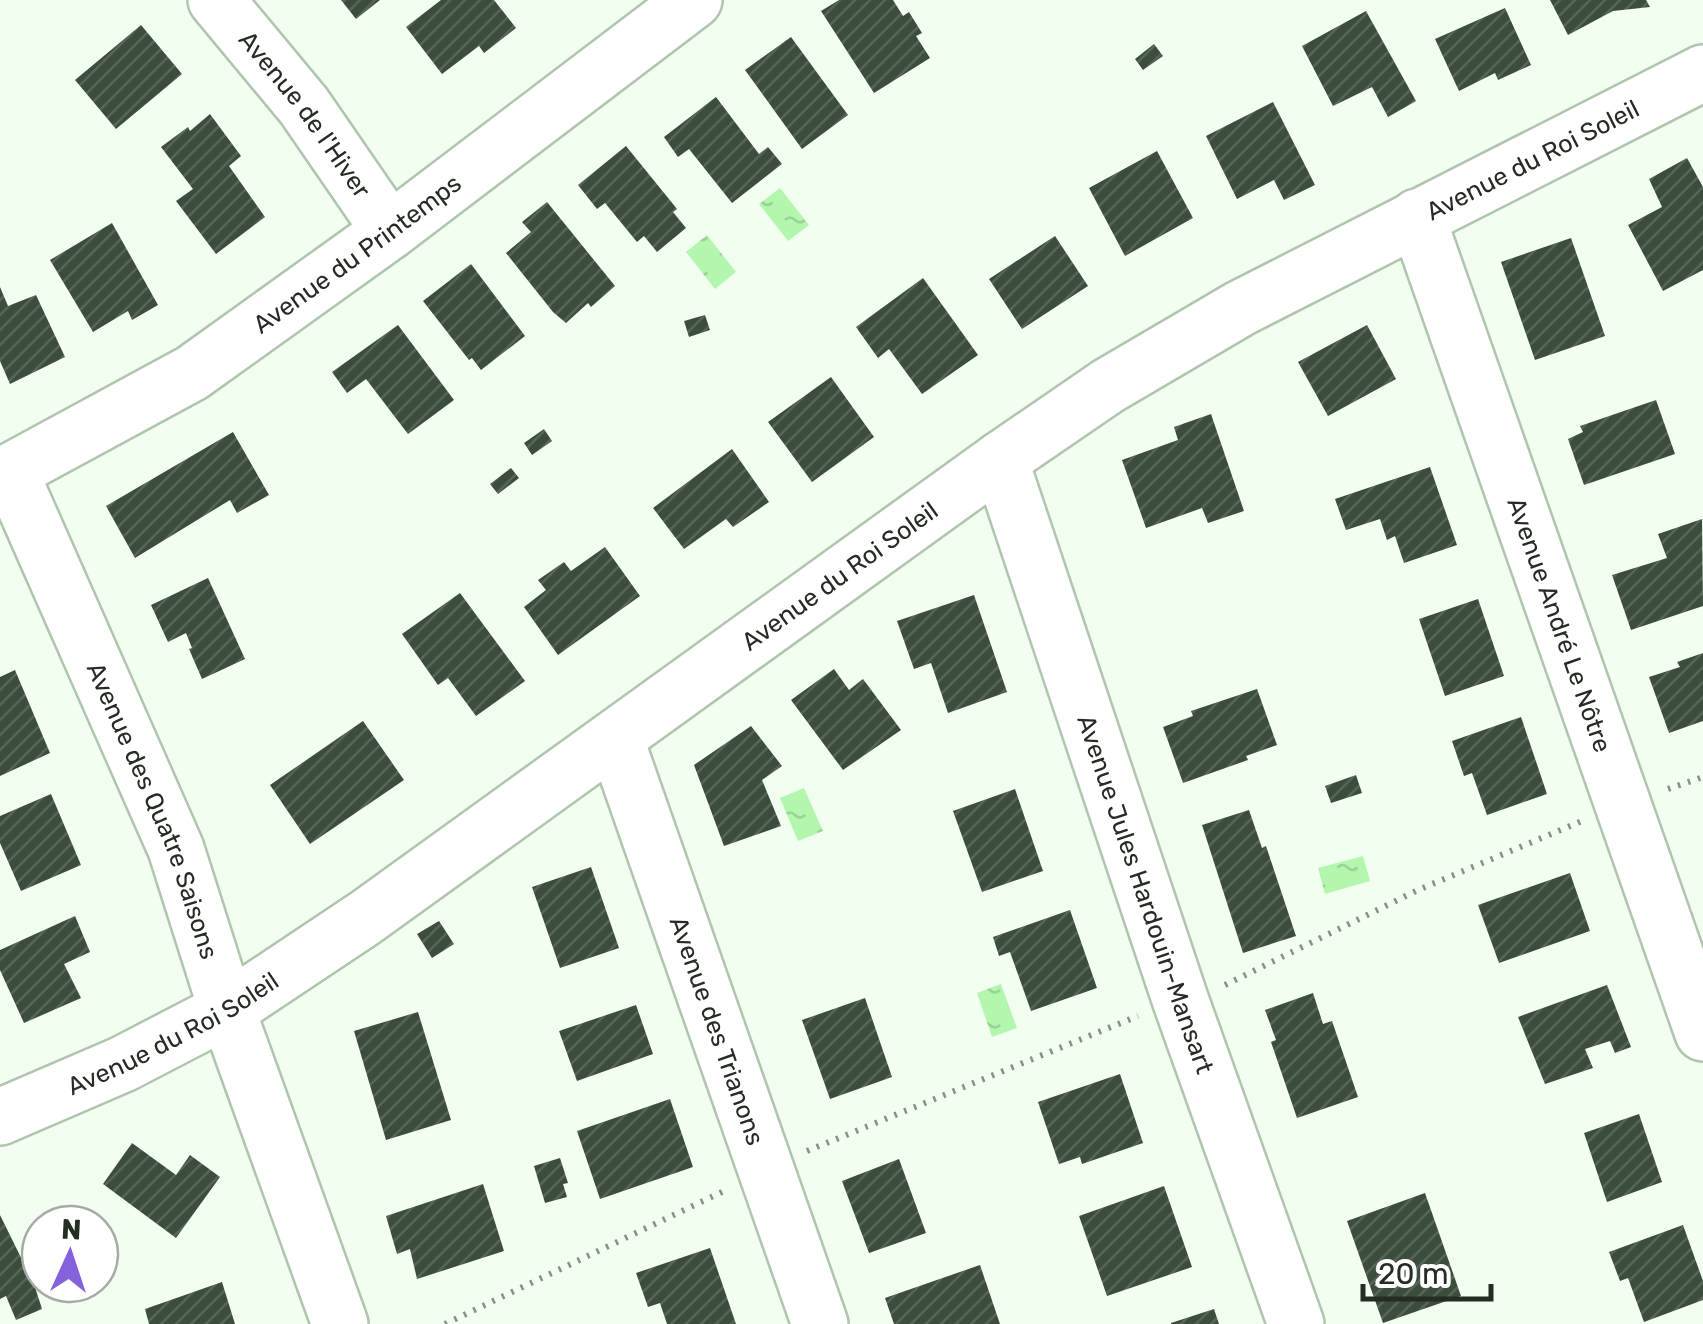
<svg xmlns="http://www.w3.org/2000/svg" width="1703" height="1324" font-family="Rubik,sans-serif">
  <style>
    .water { fill: url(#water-ripples) }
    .building { fill: url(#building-hatch) }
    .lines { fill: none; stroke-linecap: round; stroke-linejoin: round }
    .minor-casing { stroke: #afc5ad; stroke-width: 60 }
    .path { stroke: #879286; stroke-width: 6; stroke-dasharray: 2.5 8; stroke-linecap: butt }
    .minor { stroke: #fff; stroke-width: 55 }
    .labels { text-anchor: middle; stroke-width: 10; stroke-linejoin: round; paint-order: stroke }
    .street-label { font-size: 25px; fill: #242c23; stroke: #fff }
  </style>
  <defs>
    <pattern id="water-ripples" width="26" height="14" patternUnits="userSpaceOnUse" patternTransform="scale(2.5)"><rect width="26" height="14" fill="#b3f6ae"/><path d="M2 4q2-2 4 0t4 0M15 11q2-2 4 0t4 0" fill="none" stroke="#9ad395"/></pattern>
    <pattern id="building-hatch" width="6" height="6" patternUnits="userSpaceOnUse" patternTransform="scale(2.5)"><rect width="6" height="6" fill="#3c4e3b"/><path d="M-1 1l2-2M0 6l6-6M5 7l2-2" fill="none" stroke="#566555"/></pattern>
  </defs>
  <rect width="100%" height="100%" fill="#f1fef0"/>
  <!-- water -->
  <path class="water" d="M780,188L809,225L788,241L759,204Z
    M707,235L736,272L715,289L686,252Z
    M804,788L823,831L798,841L780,798Z
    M1363,856L1370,881L1325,894L1318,868Z
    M1001,984L1017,1028L992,1037L977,993Z"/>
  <!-- building -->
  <path class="building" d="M341,0H380L356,19Z
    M441,0H494L516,28L484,53L479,46L442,74L406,27Z
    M839,0H893L903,16L909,12L922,33L916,36L930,58L874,93L821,11Z
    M1550,0H1646L1650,7L1613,11L1568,35Z
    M1505,8L1531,65L1498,80L1495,73L1459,91L1435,39Z
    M1366,11L1416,101L1388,117L1372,87L1333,106L1302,46Z
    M141,25L182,74L116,129L75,80Z
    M791,37L848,115L802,149L745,70Z
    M1154,44L1163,56L1143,70L1135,59Z
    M716,97L759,154L768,147L782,164L732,203L689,149L678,157L664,137Z
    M1273,102L1315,185L1284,200L1274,180L1237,199L1206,136Z
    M210,114L241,156L229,166L265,217L216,254L176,201L193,189L161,147L188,127L190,131Z
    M626,146L677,209L673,212L686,228L657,252L644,236L637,242L605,203L597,209L578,185Z
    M1157,151L1193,218L1125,256L1089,188Z
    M1687,158L1703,187V270L1663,291L1628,225L1662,207L1649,179Z
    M547,202L615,286L591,307L588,303L566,323L553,312L506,253L531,232L522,222Z
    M112,223L158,305L132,320L128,311L93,332L50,260Z
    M1055,236L1088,286L1022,329L989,279Z
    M1571,238L1605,336L1535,360L1501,262Z
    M471,264L525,336L481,370L472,358L469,360L423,301Z
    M923,278L978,355L922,394L889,349L878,358L856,327Z
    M0,287L8,306L36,295L65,357L10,384L0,361Z
    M705,315L710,330L689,337L684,321Z
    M398,325L454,400L408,434L366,379L347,393L332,372Z
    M1367,325L1396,379L1328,416L1298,362Z
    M831,377L874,437L812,482L768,422Z
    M1656,400L1675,454L1584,485L1568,439L1583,432L1580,426Z
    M1211,414L1244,511L1208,523L1202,508L1146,528L1122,460L1178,440L1174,427Z
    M544,429L552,441L532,455L524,443Z
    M233,432L269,495L237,513L230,500L135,558L106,506Z
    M732,449L769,502L733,527L726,519L684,549L653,508Z
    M1430,467L1457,545L1404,563L1395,536L1387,540L1380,519L1346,530L1335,499Z
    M511,468L519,478L498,494L490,484Z
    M1702,519L1703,606L1631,630L1612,575L1667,558L1658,534Z
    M605,547L640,596L558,655L524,607L546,590L538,580L564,562L571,571Z
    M208,578L245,659L202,679L189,649L192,648L186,633L168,642L151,605Z
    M460,593L525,681L476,716L448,678L438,685L402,634Z
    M974,595L1007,692L948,713L931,663L914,669L897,621Z
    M1478,599L1504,676L1445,696L1419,619Z
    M1703,653V721L1669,733L1649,677L1680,667L1677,662Z
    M834,669L849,690L863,679L901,730L843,770L791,700Z
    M15,670L50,753L0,776V677Z
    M1257,689L1277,745L1246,756L1248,760L1183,783L1163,727L1193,716L1191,711Z
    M1521,717L1547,794L1487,815L1472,773L1464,776L1452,741Z
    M363,721L404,780L310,844L270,785Z
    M751,726L782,766L762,780L781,826L724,846L694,765Z
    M1356,775L1362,793L1331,803L1325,786Z
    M1015,789L1043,871L982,892L953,811Z
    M51,794L81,865L21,891L0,843V816Z
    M1249,810L1262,848L1266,846L1296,936L1243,953L1202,825Z
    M591,867L619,948L560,968L532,887Z
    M1570,873L1590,931L1499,963L1478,905Z
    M1070,910L1097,988L1031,1011L1010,952L999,956L993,937Z
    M75,916L90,952L64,964L81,998L24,1023L0,970V950Z
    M439,921L454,944L432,958L417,934Z
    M1607,985L1631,1047L1615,1053L1610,1041L1585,1049L1593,1068L1545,1084L1518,1017Z
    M1313,993L1323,1024L1332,1021L1358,1097L1297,1118L1271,1042L1276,1040L1265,1010Z
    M865,998L892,1077L830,1099L802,1020Z
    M636,1005L653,1054L577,1081L559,1031Z
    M418,1012L451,1120L386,1140L354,1031Z
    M1120,1074L1143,1143L1082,1164L1080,1157L1059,1164L1038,1102Z
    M670,1099L693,1167L600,1199L577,1131Z
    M1639,1114L1662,1182L1607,1202L1584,1133Z
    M132,1143L176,1175L190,1155L220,1177L176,1238L103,1184Z
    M560,1158L568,1183L563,1184L567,1197L545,1203L534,1166Z
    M899,1159L926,1233L869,1253L842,1181Z
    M483,1184L504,1251L417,1279L410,1249L397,1254L386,1216Z
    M1164,1186L1192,1267L1107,1296L1079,1216Z
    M1425,1193L1461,1296L1383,1323L1347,1221Z
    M0,1215L34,1284L42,1309L16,1320L6,1296L0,1299Z
    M1683,1225L1703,1281V1300L1644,1322L1628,1278L1620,1281L1609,1252Z
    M710,1248L736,1324H667L660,1303L648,1307L636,1273Z
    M980,1265L1000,1324H894L885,1298Z
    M222,1282L235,1324H149L145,1309Z
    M1214,1309L1219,1324H1171V1323Z"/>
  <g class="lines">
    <!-- minor casing -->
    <g class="minor-casing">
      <g id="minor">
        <path id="s1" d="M216,0L304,106L390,231"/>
        <path id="s2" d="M1417,217L1703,1033"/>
        <path id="s3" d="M1000,460L1180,999L1296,1324"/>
        <path id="s4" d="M10,472L176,849L227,1010L340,1324"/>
        <path id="s5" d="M0,477L192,373L390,231L694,0"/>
        <path id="s6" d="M615,738L820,1324"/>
        <path id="s7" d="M0,1117L123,1064L227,1010L365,918L1000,460L1108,386L1241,308L1703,73"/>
      </g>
    </g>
    <!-- path -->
    <path class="path" d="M1668,789L1703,777
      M1225,985L1418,890L1582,821
      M807,1151L1138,1016
      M445,1324L724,1191"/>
    <!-- minor -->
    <use href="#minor" class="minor"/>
  </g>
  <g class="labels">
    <!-- street labels -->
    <g class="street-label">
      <text dy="9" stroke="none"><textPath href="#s1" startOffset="145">Avenue de l'Hiver</textPath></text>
      <text dy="9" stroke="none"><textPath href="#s7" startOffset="1812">Avenue du Roi Soleil</textPath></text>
      <text dy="9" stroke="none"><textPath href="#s5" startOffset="422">Avenue du Printemps</textPath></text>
      <text dy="9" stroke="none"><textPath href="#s7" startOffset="1002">Avenue du Roi Soleil</textPath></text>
      <text dy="9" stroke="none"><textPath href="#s2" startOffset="432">Avenue André Le Nôtre</textPath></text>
      <text dy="9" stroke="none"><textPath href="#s4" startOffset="368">Avenue des Quatre Saisons</textPath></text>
      <text dy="9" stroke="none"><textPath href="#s3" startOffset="458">Avenue Jules Hardouin-Mansart</textPath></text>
      <text dy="9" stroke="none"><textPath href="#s6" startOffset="310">Avenue des Trianons</textPath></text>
      <text dy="9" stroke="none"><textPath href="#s7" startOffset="192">Avenue du Roi Soleil</textPath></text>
    </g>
  </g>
  <!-- north arrow -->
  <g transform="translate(70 1254) rotate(3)"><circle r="48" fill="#ffffff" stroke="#a7aba7" stroke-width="2.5"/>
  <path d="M0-8L18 38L0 25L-18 38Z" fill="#8462dc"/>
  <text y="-15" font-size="28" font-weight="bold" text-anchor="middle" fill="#242c23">N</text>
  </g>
  <!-- scale -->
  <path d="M1363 1284v15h128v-15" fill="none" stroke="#242c23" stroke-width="5"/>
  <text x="1378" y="1284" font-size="30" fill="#242c23" stroke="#ffffff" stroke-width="8" paint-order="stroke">20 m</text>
</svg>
